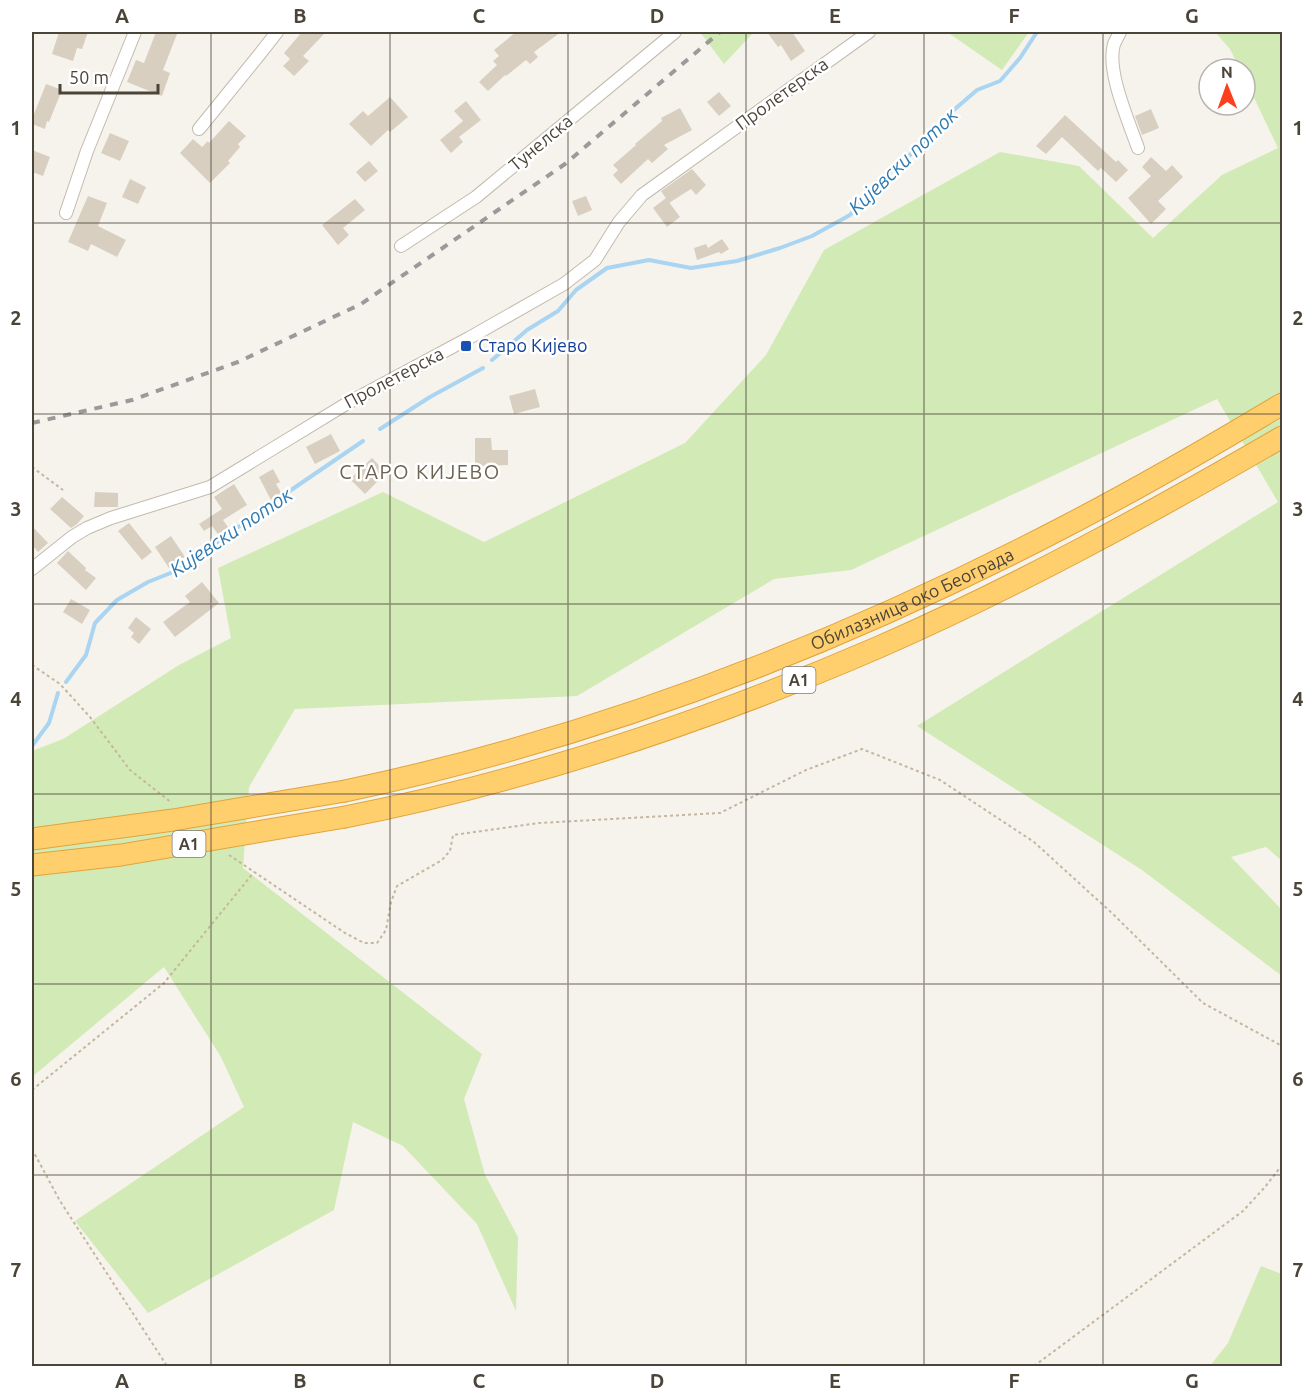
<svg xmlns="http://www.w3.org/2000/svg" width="1314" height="1398" font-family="Ubuntu,sans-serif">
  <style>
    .green { fill: #d2eab5 }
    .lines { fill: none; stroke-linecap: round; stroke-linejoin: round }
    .stream { stroke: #a9d4f2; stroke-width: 4 }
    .building { fill: #d8cfc1 }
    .minor-casing { stroke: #c2bbae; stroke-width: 14 }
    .motorway-casing { stroke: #e0a43c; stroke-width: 23 }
    .path { stroke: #c4b79f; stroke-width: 2; stroke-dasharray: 3 3; stroke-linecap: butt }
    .minor { stroke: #fff; stroke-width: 12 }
    .motorway { stroke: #ffcf6e; stroke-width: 21 }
    .rail { stroke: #9a9a9a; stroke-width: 4; stroke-dasharray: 8 8; stroke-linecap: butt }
    .motorway-bridge-casing { stroke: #e0a43c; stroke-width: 23; stroke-linecap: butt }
    .motorway-bridge { stroke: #ffcf6e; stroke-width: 21 }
    .grid { fill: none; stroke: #4b4439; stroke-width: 1.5; stroke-opacity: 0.55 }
    .transit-dot { fill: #1a4fb4; stroke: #fff; stroke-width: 2 }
    .labels { text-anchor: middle; stroke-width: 5; stroke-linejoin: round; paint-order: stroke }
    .shield { fill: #fff; stroke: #817c74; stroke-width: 1.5 }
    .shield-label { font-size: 16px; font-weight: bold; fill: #4b4439 }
    .street-label { font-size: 18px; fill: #4b4439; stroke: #fff }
    .transit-label { font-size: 18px; fill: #164399; stroke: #fff; text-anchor: start }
    .water-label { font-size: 20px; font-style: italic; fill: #2e7ab2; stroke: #fff }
    .neighbourhood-label { font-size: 20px; letter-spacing: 1.5px; fill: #6e6250; stroke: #fff }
    .neatline { fill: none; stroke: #4b4439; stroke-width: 2 }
    .grid-label { font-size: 20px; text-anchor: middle; font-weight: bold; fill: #4b4439 }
  </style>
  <rect width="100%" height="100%" fill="#f6f3ec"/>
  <!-- green -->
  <path class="green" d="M700,32H754L724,64Z
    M947,32H1029L1002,70Z
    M1215,32H1282V861L1266,847L1231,857L1282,910V976L1142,870L917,726L1278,502L1217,399L851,570L774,579L577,696L295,709L249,787L243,868L482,1054L464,1099L485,1175L518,1237L516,1311L477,1224L403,1146L353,1122L334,1210L148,1313L75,1221L244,1107L221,1057L164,967L32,1077V751L63,739L179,665L231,638L218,568L383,492L484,542L685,443L766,355L824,250L1000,152L1079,166L1153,238L1222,175L1278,148L1245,79V69H1240L1230,49Z
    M1261,1266L1282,1274V1366H1210L1228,1343Z"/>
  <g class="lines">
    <!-- stream -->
    <path class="stream" d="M492,360L527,330L558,311L576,290L607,268L649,260L691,268L737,261L780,248L812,236L850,215L873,186L910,155L948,115L977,90L1000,81L1020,58L1037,32
      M380,429L430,397L483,368
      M66,682L86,655L95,623L117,600L148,582L178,570L272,503L363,441
      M32,746L49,723L58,693"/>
  </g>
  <!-- building -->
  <path class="building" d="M59,32H88L82,49L77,48L73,61L52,54Z
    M156,32H170L177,34L163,70L170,73L162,96L127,82L136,60L144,63Z
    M302,32H326L303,56L309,61L294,76L283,66L290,59L284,53Z
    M516,32H561L534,52L538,57L530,64L526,60L506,76L505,75L488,91L479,82L497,65L493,61L499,56L494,50Z
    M767,32H792L805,51L791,61L781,45L778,47Z
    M46,84L62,90L49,122L47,121L45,129L32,124V119Z
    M719,92L731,106L719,116L707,102Z
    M390,97L408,117L390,132L388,130L371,146L349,124L363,111L368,116Z
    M466,101L481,120L459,137L463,142L451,153L440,140L463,121L454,111Z
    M680,108L692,130L664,145L668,149L652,163L648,159L621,184L613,175L618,170L613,165L636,145L635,144L662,121L661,118Z
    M1151,109L1159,128L1142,135L1135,116Z
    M1065,115L1116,162L1118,160L1128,170L1116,182L1101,168L1098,171L1062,137L1046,154L1036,146Z
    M229,121L246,136L238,144L240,147L228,161L230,163L210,183L180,153L193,139L202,147L208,141L209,143Z
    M110,133L129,141L120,161L101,153Z
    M32,150L50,157L43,176L32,172Z
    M1151,157L1166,171L1172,165L1183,177L1158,201L1166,209L1151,224L1128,198L1151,176L1142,167Z
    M369,161L378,171L365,182L356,172Z
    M692,169L706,185L696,195L691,189L669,203L661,191Z
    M130,179L146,187L138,204L122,197Z
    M88,196L107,203L98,226L126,240L117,257L91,244L88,251L68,242Z
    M586,196L592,210L578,216L572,201Z
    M666,198L680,217L667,227L653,208Z
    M355,199L365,210L343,228L349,235L338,245L322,225Z
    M722,239L729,249L721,254L719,252L697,260L694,248L706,244L708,248Z
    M535,389L540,407L514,414L509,396Z
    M331,434L340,451L315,464L306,447Z
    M475,438H491L492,450H508V465L475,466Z
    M372,458L386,473L365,494L350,479Z
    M273,469L280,482L276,484L282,494L271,500L259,477Z
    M234,484L247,505L223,520L230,530L220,537L212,526L204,531L199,524L222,509L214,497Z
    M95,492L118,493V507H94Z
    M62,497L84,516L77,524L71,528L50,509Z
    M129,523L152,552L142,560L118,531Z
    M32,526L48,543L38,552L32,545Z
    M171,536L185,557L169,568L155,547Z
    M68,551L86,568L85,570L96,578L86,590L57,563Z
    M202,582L219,603L175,637L163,622L190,602L185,596Z
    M71,599L90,610L82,624L63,612Z
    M136,617L151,629L139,644L131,637L134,633L128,628Z"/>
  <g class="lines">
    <!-- minor casing -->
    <g class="minor-casing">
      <path id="minor" d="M1120,32C1118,36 1116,40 1114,44C1106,71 1129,122 1138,148
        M199,129L259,55L277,32
        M66,213L87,151L135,32
        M401,246L476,197L675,32
        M32,569L72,537L87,528L111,518L210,487L346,404L469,338L564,284L595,260L619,222L642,195L869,32"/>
    </g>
    <!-- motorway casing -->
    <g class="motorway-casing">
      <g id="motorway">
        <path id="s1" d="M345,791C598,738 840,644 1068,525C1141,487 1212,446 1282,404"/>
        <path d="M345,817C529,781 708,721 879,647C1018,586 1151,513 1282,437"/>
      </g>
    </g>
    <!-- path -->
    <path class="path" d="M32,467L63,490
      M32,665L60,684L90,717L130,770L172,803
      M229,855L345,933L364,943H377L386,930L391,902L397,886L442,860L450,851L453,835L539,823L720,813L806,770L862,749L940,780L1034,842L1113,914L1203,1003L1282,1046
      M32,1090L164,983L254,872
      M32,1149L60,1201L167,1366
      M1034,1366L1243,1211L1265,1187L1282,1165"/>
    <!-- minor -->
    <use href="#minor" class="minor"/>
    <!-- motorway -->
    <use href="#motorway" class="motorway"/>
    <!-- rail -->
    <path class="rail" d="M32,423L132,400L238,362L361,304L565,164L720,32"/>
    <!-- motorway-bridge casing -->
    <g class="motorway-bridge-casing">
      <path id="motorway-bridge" d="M32,839L173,820L345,791
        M32,865L121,855L345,817"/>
    </g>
    <!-- motorway-bridge -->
    <use href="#motorway-bridge" class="motorway-bridge"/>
  </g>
  <!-- grid -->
  <path class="grid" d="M211,32V1366M390,32V1366M568,32V1366M746,32V1366M924,32V1366M1103,32V1366M32,223H1282M32,414H1282M32,604H1282M32,794H1282M32,984H1282M32,1175H1282"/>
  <!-- markers -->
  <rect class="transit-dot" x="460" y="340" width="12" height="12" rx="3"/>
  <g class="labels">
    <!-- shield labels -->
    <g class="shield">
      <rect x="782.5" y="667" width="33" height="26" rx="4.5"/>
      <rect x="172.5" y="831" width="33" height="26" rx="4.5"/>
    </g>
    <g class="shield-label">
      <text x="799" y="686">A1</text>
      <text x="189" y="850">A1</text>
    </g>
    <!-- street labels -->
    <g class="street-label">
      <text transform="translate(782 94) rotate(-36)" y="6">Пролетерска</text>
      <text transform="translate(541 143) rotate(-40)" y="6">Тунелска</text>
      <text transform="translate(394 378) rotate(-28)" y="6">Пролетерска</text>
      <text dy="6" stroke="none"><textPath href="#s1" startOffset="600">Обилазница око Београда</textPath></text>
    </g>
    <!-- transit labels -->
    <g class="transit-label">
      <text x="478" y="352">Старо Кијево</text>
    </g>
    <!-- water labels -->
    <g class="water-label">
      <text transform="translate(903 161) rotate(-44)" y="7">Кијевски поток</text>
      <text transform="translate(231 532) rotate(-34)" y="7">Кијевски поток</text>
    </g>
    <!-- neighbourhood labels -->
    <g class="neighbourhood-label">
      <text x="420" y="479">СТАРО КИЈЕВО</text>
    </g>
  </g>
  <!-- border -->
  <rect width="1314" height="1398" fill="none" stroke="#ffffff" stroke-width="66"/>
  <!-- north arrow -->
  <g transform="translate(1227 87) rotate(359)"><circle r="28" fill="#ffffff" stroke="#b7b4b0" stroke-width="1.5"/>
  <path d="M0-4.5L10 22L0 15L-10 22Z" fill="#fc3f1d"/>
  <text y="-9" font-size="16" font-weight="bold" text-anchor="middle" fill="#4b4439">N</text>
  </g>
  <!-- scale -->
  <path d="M60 84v9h98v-9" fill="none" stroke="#4b4439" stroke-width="3"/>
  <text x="69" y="84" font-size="18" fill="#4b4439" stroke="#ffffff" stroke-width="4.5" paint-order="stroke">50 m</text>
  <rect x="33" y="33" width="1248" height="1332" class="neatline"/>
  <g class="grid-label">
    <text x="122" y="23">A</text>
    <text x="300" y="23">B</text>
    <text x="479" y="23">C</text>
    <text x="657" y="23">D</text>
    <text x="835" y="23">E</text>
    <text x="1014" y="23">F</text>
    <text x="1192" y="23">G</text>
    <text x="16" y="135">1</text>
    <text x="1298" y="135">1</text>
    <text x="16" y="325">2</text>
    <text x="1298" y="325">2</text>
    <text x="16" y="516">3</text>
    <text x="1298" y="516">3</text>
    <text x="16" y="706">4</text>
    <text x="1298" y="706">4</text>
    <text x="16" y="896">5</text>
    <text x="1298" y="896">5</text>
    <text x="16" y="1086">6</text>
    <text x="1298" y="1086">6</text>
    <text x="16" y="1277">7</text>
    <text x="1298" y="1277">7</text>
    <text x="122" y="1388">A</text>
    <text x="300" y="1388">B</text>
    <text x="479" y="1388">C</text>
    <text x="657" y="1388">D</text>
    <text x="835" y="1388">E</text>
    <text x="1014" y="1388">F</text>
    <text x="1192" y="1388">G</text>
  </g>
</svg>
